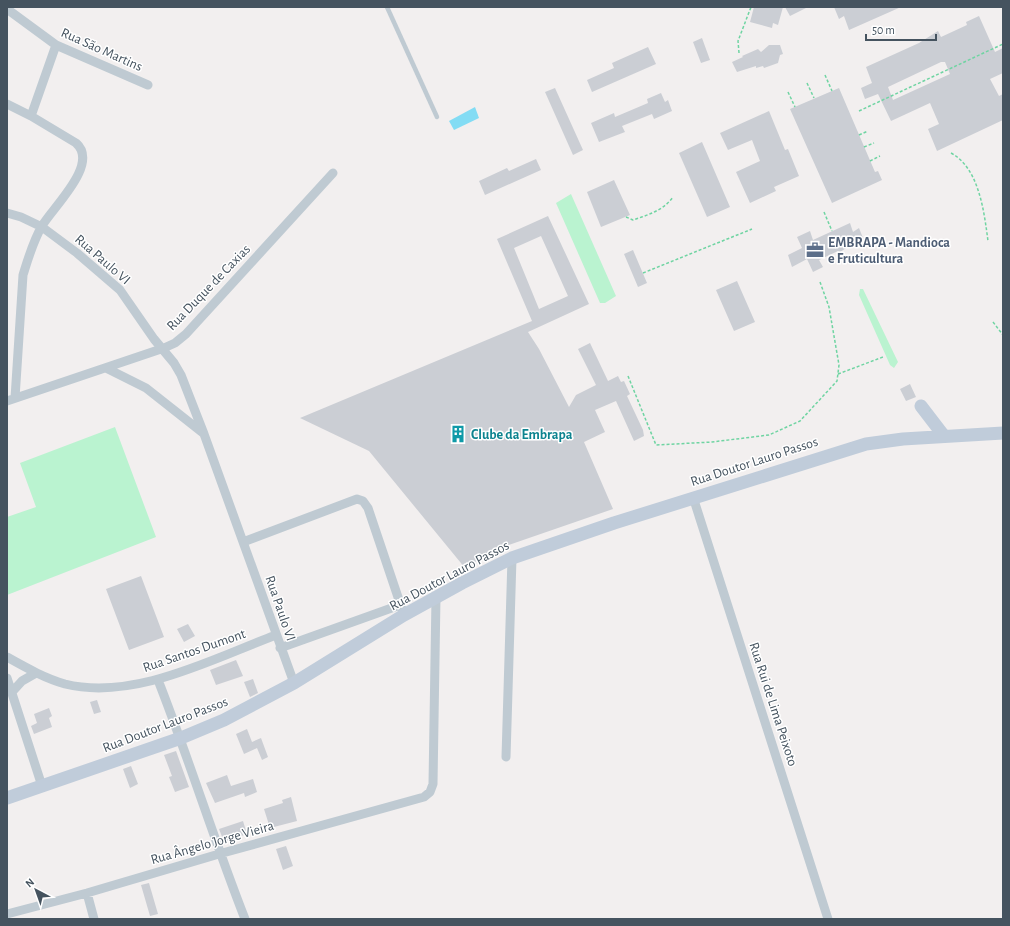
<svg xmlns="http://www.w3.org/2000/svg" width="1010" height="926" font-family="'Alegreya Sans',sans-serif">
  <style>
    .green { fill: #baf3d0 }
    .water { fill: #83dcf4 }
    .building { fill: #cbced4; fill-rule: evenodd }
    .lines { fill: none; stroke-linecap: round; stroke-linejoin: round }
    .path { stroke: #6fd4a2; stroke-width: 1.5; stroke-dasharray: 3 2; stroke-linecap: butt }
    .lane { stroke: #bfcad2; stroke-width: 4.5 }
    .street { stroke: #bfcad2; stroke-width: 9 }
    .secondary { stroke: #c0ccda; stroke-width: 13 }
    .labels { text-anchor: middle; stroke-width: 3; stroke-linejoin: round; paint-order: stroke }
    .street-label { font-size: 14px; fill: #45535f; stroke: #fff }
    .service-label { font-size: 14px; font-weight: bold; fill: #4e5e75; stroke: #fff; text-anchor: start }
    .culture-label { font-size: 14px; font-weight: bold; fill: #0d838f; stroke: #fff; text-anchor: start }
  </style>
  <rect width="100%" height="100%" fill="#f2efef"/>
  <!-- green -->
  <path class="green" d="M571,194L616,296L605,303H600L556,203Z
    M860,289H863L898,362L894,368L890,365L859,295Z
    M115,427L156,537L7,595V517L36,507L20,463Z"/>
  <!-- water -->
  <path class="water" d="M475,107L479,118L454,130L449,121Z"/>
  <!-- building -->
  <path class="building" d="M754,7H783L778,25L773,23L772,28L750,22Z
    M785,7H808L790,16Z
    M834,7H901L849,30L844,16L839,19Z
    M979,16L995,52L1003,48V73L990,79L999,96L1003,94V120L937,151L928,129L939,124L930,103L891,121L878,94L865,99L861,88L872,83L866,67L919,43L938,31L941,37L967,25L966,22ZM941,62H945L950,74L893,100L888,87Z
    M702,38L710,60L701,63L693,42Z
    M769,45H780L783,54L780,55L778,63L764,68L763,66L756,68V66L737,72L732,62L743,57L742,56L758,49L761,52Z
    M648,47L656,64L592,92L587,80L614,68L612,63Z
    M555,88L583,150L573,155L545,92Z
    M839,88L875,172L878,171L882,180L832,203L790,109Z
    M661,93L665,102L668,100L672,111L654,119L652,114L622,126L625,132L599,142L591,123L614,113L615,117L648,103L647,99Z
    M769,111L785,150L788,149L799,176L774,187L776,191L750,203L736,172L760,161L752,140L728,150L720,133Z
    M702,142L730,207L707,217L679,153Z
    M536,159L541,170L485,195L479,181L507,168L509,171Z
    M614,180L630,215L601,227L587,192Z
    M548,216L589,304L528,332L539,349L569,407L576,395L596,385L578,349L590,343L608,381L618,376L621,382L624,381L630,394L627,396L643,430L644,436L634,441L616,401L595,410L605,432L584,442L613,509L497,549L465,568L369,451L300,418L532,321L497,239ZM541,236L568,296L539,309L514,248Z
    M850,223L853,232L859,228L863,238L851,243V245L840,252L838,251L819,260L823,267L813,272L807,259L792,267L788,255L802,248L797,237L810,231L813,240Z
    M633,250L647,283L638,287L624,254Z
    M737,281L755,322L734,331L716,290Z
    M910,384L916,397L906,401L900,389Z
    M141,576L164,637L129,650L106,589Z
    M188,624L195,636L184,642L177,629Z
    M236,660L243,676L216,685L210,670Z
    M253,679L258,693L250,697L244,682Z
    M97,700L101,712L94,714L90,702Z
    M49,708L52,716L49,718L52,727L34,734L31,726L37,723L34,714Z
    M247,729L252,742L261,738L268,757L262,760L257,748L244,754L236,734Z
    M176,751L189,787L175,792L169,777L172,776L164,755Z
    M131,766L138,784L130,788L123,769Z
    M227,775L231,786L253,779L257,792L245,797L244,793L215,803L206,783Z
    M291,797L297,821L270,828L264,809L283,803L282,800Z
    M243,821L247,834L224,842L219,829Z
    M286,846L293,866L283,870L276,849Z
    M149,883L158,914L150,916L141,885Z"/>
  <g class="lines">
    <!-- path -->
    <path class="path" d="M739,53L738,41L751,7
      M825,75L832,91
      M807,83L814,98
      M788,92L795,107
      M859,111L1003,44
      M859,135L868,131
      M864,147L874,143
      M951,153C979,168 984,211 988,241
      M870,161L880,156
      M824,212L832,231
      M626,217L633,220C648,215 664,210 673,197
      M643,273L752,229
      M993,322L1003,335
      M838,374L883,357
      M628,376L656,445L712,442L769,435L800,421L837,381L839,365L829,307L820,282"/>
    <!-- lane -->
    <path class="lane" d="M387,7L437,117"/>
    <!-- street -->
    <path class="street" d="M7,9L56,45L148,85
      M7,104L31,116L76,143C100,164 53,207 42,226C33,241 28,259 23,275L15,398
      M31,116L56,45
      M7,213L21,217L42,227L77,253L120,290L154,339L174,363L181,375L204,434L294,683
      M106,368L146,388L203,433
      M7,401L164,348L175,343L186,334L333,173
      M693,497L828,919
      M243,542L357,499L363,501L368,508L404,615
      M280,648L400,605
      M7,657C25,667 44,678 65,684C134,701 212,659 276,635
      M7,678L42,786
      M158,680C189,759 214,840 245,919
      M12,692L22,681L36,673
      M506,757L512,558
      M87,893L94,919
      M7,914L87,893L219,854L424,797L430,792L433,784L436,597"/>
    <!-- secondary -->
    <path class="secondary" d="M921,406L944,436
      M7,798L181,738L224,720L294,683L404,615L462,583L512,558L614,523L866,444L903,439L1003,433"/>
  </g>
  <!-- icons -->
  <defs>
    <g id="office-bare" transform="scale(1.38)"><path d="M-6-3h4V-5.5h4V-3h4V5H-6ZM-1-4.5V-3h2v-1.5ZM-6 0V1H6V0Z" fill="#5c6f8a" stroke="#fff" stroke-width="2.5" paint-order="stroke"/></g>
    <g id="building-bare" transform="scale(1.38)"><path d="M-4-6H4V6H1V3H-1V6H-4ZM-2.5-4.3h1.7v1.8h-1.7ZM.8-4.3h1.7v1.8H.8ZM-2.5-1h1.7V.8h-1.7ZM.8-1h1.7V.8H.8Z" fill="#0f9aa8" stroke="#fff" stroke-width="2.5" paint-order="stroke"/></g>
  </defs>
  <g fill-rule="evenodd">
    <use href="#office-bare" x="815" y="250"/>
    <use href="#building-bare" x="458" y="434"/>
  </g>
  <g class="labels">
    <!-- street labels -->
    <g class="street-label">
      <text transform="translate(102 49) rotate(24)" y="5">Rua São Martins</text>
      <text transform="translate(103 259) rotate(41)" y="5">Rua Paulo VI</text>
      <text transform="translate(208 287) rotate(-46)" y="5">Rua Duque de Caxias</text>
      <text transform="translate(754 461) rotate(-18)" y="5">Rua Doutor Lauro Passos</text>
      <text transform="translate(449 575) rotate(-28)" y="5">Rua Doutor Lauro Passos</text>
      <text transform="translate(281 608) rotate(71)" y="5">Rua Paulo VI</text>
      <text transform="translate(194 650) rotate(-19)" y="5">Rua Santos Dumont</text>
      <text transform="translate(774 704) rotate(72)" y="5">Rua Rui de Lima Peixoto</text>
      <text transform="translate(165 724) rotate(-21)" y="5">Rua Doutor Lauro Passos</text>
      <text transform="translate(212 842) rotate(-16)" y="5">Rua Ângelo Jorge Vieira</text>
    </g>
    <!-- service labels -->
    <g class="service-label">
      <text x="828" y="247">EMBRAPA - Mandioca<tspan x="828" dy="16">e Fruticultura</tspan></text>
    </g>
    <!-- culture labels -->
    <g class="culture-label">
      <text x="471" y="439">Clube da Embrapa</text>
    </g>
  </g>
  <!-- border -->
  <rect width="1010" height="926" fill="none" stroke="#45535f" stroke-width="16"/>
  <!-- north arrow -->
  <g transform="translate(36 890) rotate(319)" stroke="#ffffff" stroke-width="3" paint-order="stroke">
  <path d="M0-3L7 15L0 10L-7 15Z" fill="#45535f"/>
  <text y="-6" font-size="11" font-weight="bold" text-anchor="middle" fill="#45535f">N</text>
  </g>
  <!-- scale -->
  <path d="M866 34v6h70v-6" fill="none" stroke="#45535f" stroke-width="2"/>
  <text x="872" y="34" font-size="12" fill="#45535f" stroke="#ffffff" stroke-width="3" paint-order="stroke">50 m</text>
</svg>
